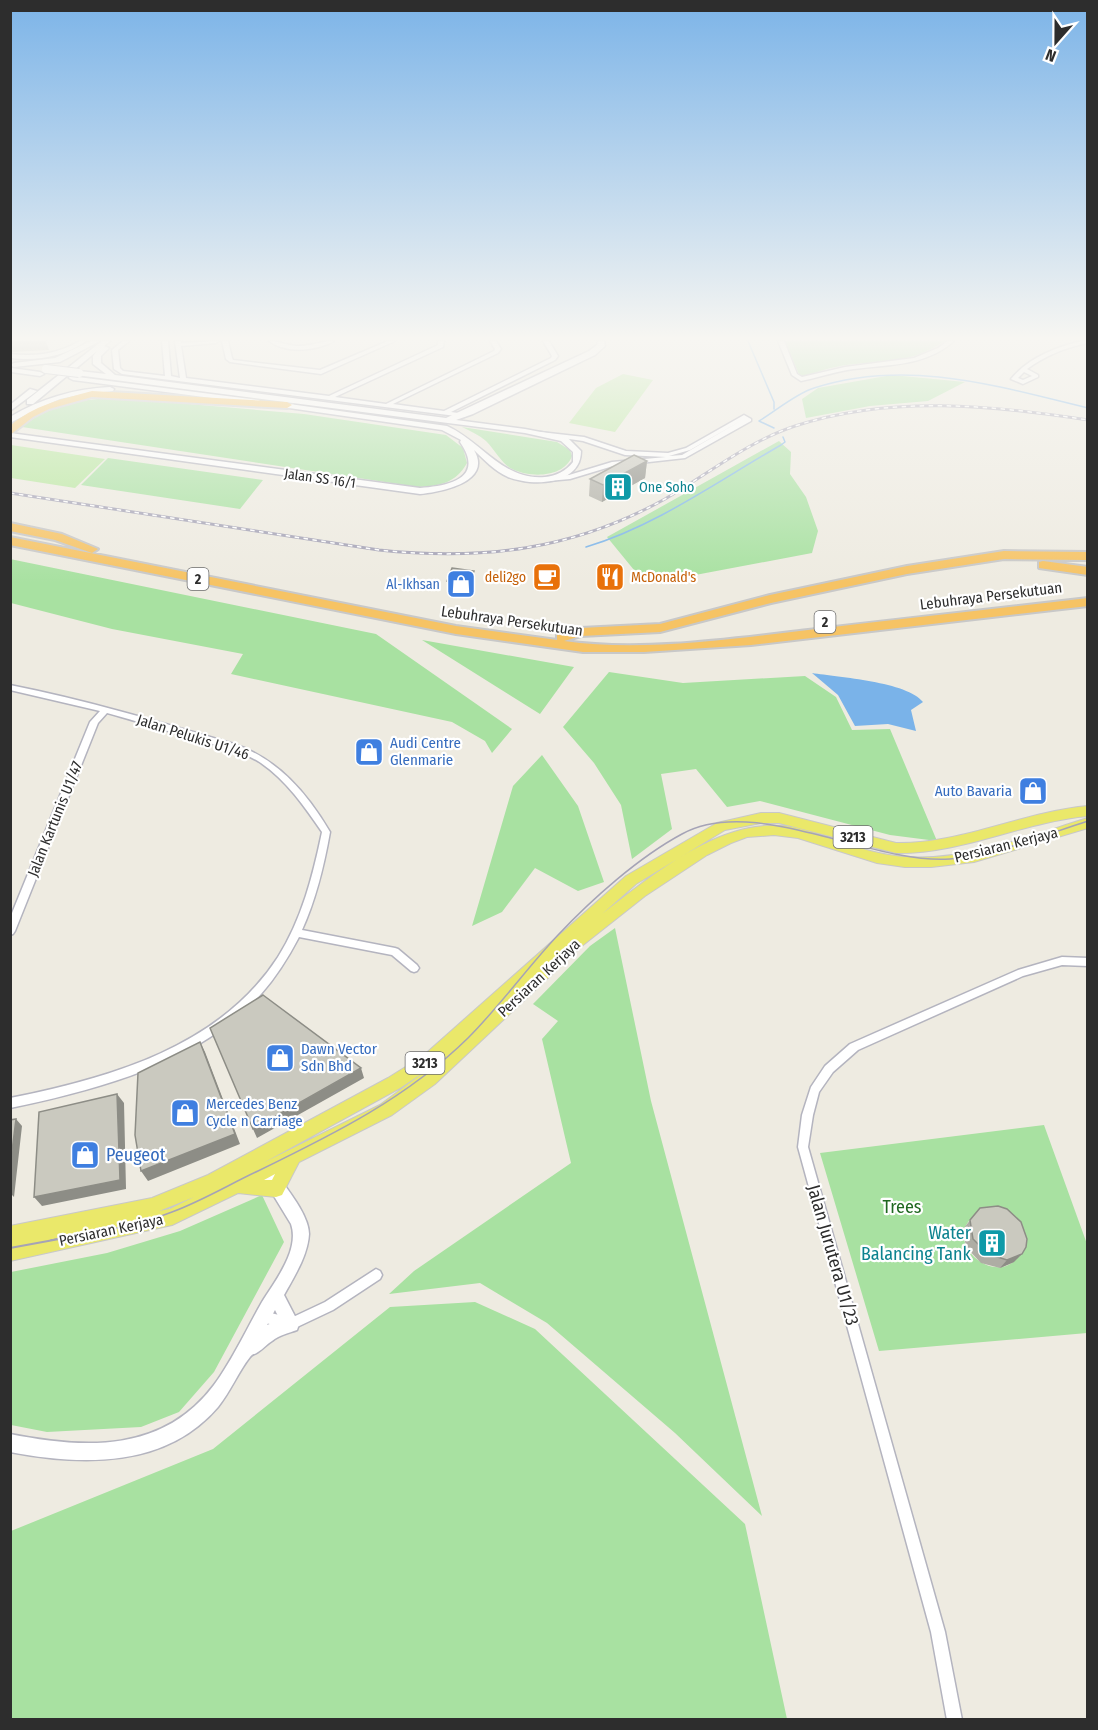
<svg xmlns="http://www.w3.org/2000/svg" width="1098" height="1730" font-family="'Fira Sans Condensed',sans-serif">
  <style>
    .green { fill: #a8e1a1; fill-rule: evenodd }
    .pitch { fill: #b7e79d }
    .water { fill: #7ab3e9 }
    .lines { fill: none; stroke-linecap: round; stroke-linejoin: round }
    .stream { stroke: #7ab3e9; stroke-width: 1.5 }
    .street-casing { stroke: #b4b4bf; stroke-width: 3 }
    .secondary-casing { stroke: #b4b4bf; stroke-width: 3 }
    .primary-casing { stroke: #c8c8c8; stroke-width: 2 }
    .highway-casing { stroke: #c8c8c8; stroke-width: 4 }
    .street { fill: #fff; fill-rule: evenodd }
    .secondary { fill: #fff; fill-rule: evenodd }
    .primary { fill: #eae86a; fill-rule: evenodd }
    .highway { fill: #f6c364; fill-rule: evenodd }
    .tram-far1 { stroke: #a5a3b6; stroke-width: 1.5 }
    .tram { stroke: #a5a3b6; stroke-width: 2 }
    .rail-casing { stroke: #a5a3b6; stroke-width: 3 }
    .rail { stroke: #fff; stroke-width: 1.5; stroke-dasharray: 4.5; stroke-linecap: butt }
    .secondary-bridge-casing { stroke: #b4b4bf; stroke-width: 10; stroke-linecap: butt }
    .secondary-bridge { stroke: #fff; stroke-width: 8 }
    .wall { fill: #aeada4 }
    .shaded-wall { fill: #8d8d86 }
    .building { fill: #cac9bf; stroke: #8d8d86; stroke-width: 1.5 }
    .labels { text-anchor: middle; stroke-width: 4.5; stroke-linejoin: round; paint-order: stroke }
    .far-street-label { font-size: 14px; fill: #2d2d2d; stroke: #fff }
    .far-culture-label { font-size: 14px; fill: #0d838f; stroke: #fff; text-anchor: start }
    .far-food-label { font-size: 14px; fill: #c56008; stroke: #fff; text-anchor: end }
    .shield { fill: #fff; stroke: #6c6c6c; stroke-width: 1.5 }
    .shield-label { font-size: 14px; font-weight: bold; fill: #2d2d2d }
    .far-shop-label { font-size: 14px; fill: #366cbe; stroke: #fff; text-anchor: end }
    .street-label { font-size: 15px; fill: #2d2d2d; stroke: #fff }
    .shop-label { font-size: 15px; fill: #366cbe; stroke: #fff; text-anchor: start }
    .near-shop-label { font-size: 18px; fill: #366cbe; stroke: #fff; text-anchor: start }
    .near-park-label { font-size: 18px; fill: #1f6820; stroke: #fff }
    .near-culture-label { font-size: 18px; fill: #0d838f; stroke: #fff; text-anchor: end }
    .near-street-label { font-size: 18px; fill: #2d2d2d; stroke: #fff }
  </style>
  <rect width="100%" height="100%" fill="#eeebe1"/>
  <!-- green -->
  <path class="green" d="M785,341H945C906,365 888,360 846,365C831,367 815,373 800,377Z
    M892,375L965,382L928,401L870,406L806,418L802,399L818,388Z
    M119,398L304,414L446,435L463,448L467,463C456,483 440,486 418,487L22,427C51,403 82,399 119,398Z
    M462,427L557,442L570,450L572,456C564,478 530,478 512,469C502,464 495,450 486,441C479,435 470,431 462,427Z
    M779,441L791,452L790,474L806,497L818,531L812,553L674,579L643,581L607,537Z
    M108,458L263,480L240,509L81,485Z
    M10,559L376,634L512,729L492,753L485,741L452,722L231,674L243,654L112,629L11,603Z
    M422,640L574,667L540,714Z
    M609,672L683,683L805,676L836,697L852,730L890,729L937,841L890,835L760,801L727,807L696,769L661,774L672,829L632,859L621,805L594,763L563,727Z
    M542,755L578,806L604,882L578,891L535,868L502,912L472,926L513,786Z
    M615,928L651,1101L762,1516L675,1433L547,1323L480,1283L389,1294L414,1271L571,1163L542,1039L558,1021L533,1004L590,946Z
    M1044,1125L1087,1244V1333L879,1351L820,1153ZM973,1217L1018,1256C996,1289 942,1242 973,1217Z
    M262,1195L284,1242L214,1372L179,1412L141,1427L47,1432L11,1425V1272L107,1253L180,1231Z
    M475,1302L535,1329L745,1524L787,1719H11V1531L213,1449L390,1307Z"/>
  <!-- pitch -->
  <path class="pitch" d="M623,374L653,380L615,432L569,423L596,388Z
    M11,445L105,459L75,488L11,478Z"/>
  <!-- water -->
  <path class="water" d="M812,673C838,677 908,682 923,702L911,710L916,731L888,724L855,726L838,695Z"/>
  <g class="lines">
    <!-- stream -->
    <path class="stream" d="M748,341L774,402V409
      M774,428L759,421C776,411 795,394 814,388C907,358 997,386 1088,408
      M586,547C656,526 718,481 781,445L785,442L783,437"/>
    <!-- street casing -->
    <g class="street-casing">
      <path id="street" d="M80,341H86C64,357 37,361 10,358V354C36,357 57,354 80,341Z
        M123,341H129L118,350L120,368L123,371L165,376L162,341H168L171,376L180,378L175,341H181V343L219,341L216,343L181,346L186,378L329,396L438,345V341H444L443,347L335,397L386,404L494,351L495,349L490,341H496L501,349L498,353L393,404L444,411L551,358L552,356L543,341H549L558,356L555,360L451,412L466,414V416L464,417L122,374L114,369L112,350Z
        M222,341H228L232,358L233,360L320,370L388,341H395L321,374L230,362L226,359Z
        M269,341C279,341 288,346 299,346C311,346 322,341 334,341C316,351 287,354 269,341Z
        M778,341H784L797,374L802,377L845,367L914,358L938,348L948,341H954C924,368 884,364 847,370C831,373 816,378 801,381L792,375Z
        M1082,341H1088V343C1066,347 1045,356 1027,369L1038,375V377L1023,384L1011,379C1028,358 1056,347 1082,341ZM1024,372L1032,376L1023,380L1018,378Z
        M744,415L751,419V421L685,458L613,466L570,479L548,481L545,479L548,477L569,475L612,462L666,457L625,455L583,441L542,435L540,434V432L584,437L626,451L668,453L686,448ZM744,419L682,455L669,456L690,450Z
        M10,685C86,700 160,722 234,744C278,759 307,793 330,832C324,866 316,899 302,930L395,948L398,949L417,965L419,968L417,971L414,972L411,971L392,955L299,937C288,958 276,977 261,994C200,1063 97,1090 10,1108V1098C110,1078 220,1047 278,957C302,919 313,875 322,832C304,806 287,781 261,763C241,750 218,746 196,739C166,731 137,721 107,713L98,723L15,931L13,934L10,935V918L90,722L100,711L10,690Z
        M1062,957L1088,958V966L1062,965L1023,976L858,1050L833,1072L819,1092L813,1115L808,1147L945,1632L962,1720H947L931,1632L798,1147L802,1115L811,1087L825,1066L850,1044L1018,970Z
        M376,1269L380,1271L382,1275L380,1279L333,1310L295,1328L291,1330L259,1321L257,1317L259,1313L263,1311L291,1318L325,1302Z"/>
    </g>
    <!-- secondary casing -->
    <g class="secondary-casing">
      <path id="secondary" d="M91,341H100L60,362L14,367L10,365L14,363L55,358Z
        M102,341H110L104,346L109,348L101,356V363L115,375L446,418L589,351L597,345L598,341H604L605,346L595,355L473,414L456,420L525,429L567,437L581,451C581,485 533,487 508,477C495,471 484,460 474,450C493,482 441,492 420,494L10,437V433L420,488C450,486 485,478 460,442L461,440L442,430L275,406L271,404L275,402L447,426C481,441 503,481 545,477C556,476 566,471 573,462V452L561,441L525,433L76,375V371H79L106,374L93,364V356L97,351L33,404H27V400Z
        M11,368L40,372L44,374L40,376L11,372Z
        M70,376L258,400L262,402L258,404L73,380L69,378Z
        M110,387L114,389L113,391L83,394L60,399L37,409L10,423V417C42,398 74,389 110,387Z
        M30,389L37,391L10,411V405Z
        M265,1163L270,1165C282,1183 309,1213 309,1234C308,1255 294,1277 284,1295L299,1324L297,1330C289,1333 279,1335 272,1341C267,1344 263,1349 258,1352C254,1355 253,1353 250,1357C238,1372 231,1391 218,1407C166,1468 83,1466 10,1452V1434C85,1449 163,1453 214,1385C233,1359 246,1330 262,1302C275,1281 300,1250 291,1224L258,1170L260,1165ZM275,1310L280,1320L267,1325Z"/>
    </g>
    <!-- primary casing -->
    <g class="primary-casing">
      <path id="primary" d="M1088,806V816C1022,822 962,854 896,853L779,823H761L725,830L636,884L602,914C655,873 729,810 800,829C835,838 869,855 906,857C968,861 1029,836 1088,818V828L974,862L931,867H905L877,863L798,838L774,835L747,837L731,843L707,855L645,896L583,945L435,1084L392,1115L299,1162L282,1195L276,1197L238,1193L172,1225L10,1261V1226L152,1198L208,1175L388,1078L423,1056L626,876L717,823L761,813H779L896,843C962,844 1022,812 1088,806ZM430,1068L380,1105L263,1163L400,1088ZM275,1174L272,1180H264ZM194,1197L170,1209L159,1211Z"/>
    </g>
    <!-- highway casing -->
    <g class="highway-casing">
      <path id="highway" d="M92,391L287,402L292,405L287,408L92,397L49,409L33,417L10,435V426C34,405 62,399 92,391Z
        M10,523L62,534L98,549L92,553L55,540L10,531Z
        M10,537L456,626L557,640V634L581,628L660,624L770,595L907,566L1004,551L1088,552V560L1004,559L907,574L771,603L660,632L581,636L564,641C641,652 730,639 808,630C901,619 994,609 1088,598V606L751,645L644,652H583L456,634L10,545Z
        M1043,561L1088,567V575L1039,568V562Z"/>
    </g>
    <!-- street -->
    <use href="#street" class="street"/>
    <!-- secondary -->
    <use href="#secondary" class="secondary"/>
    <!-- primary -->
    <use href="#primary" class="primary"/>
    <!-- highway -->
    <use href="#highway" class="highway"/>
    <!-- tram-far1 -->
    <path class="tram-far1" d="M51,1240C91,1233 134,1227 172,1212C202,1201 230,1184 258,1171C334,1134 407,1098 468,1038C500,1006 527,968 558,935C592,899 639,857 682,834C754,794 872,865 950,859C997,855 1044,835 1088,821"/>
    <!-- tram -->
    <path class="tram" d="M10,1248L59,1239"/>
    <!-- rail casing -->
    <g class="rail-casing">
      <path id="rail" d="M10,493L379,550C482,561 573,550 665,499C708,474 747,442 795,426C890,395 992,405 1088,420"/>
    </g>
    <!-- rail -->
    <use href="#rail" class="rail"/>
    <!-- secondary-bridge casing -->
    <g class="secondary-bridge-casing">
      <path id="secondary-bridge" d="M46,369L79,373"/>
    </g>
    <!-- secondary-bridge -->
    <use href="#secondary-bridge" class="secondary-bridge"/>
  </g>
  <!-- wall -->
  <path class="wall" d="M10,341H46L49,350L10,352Z
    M647,461L645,478L602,502L589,496L590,479Z
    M474,579L470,592L448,590L447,581Z
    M980,1208L1014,1262L1000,1268L981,1263L966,1247L963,1229Z"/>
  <!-- shaded-wall -->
  <path class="shaded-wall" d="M647,461L645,478L602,502L603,485Z
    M474,571V579L470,592L469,583Z
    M200,1042L205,1052L240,1144L148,1181L141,1171Z
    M361,1068L364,1078L257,1138L253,1129Z
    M117,1094L124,1103L126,1189L42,1206L34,1197Z
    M16,1119L22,1126L14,1197L10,1193V1167Z
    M1022,1254L1014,1262L1000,1268L1007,1260Z"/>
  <!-- building -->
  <path class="building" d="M634,455L647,461L603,485L590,479Z
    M452,568L474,571L469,583L447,581Z
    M263,995L361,1068L253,1129L210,1028Z
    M200,1042L235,1134L141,1171L135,1135L138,1073Z
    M117,1094L120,1180L34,1197L39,1112Z
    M16,1119L10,1167V1120Z
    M998,1206L1007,1209L1021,1222L1027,1239L1026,1247L1022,1254L1007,1260L988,1254L973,1239L970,1220L980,1208Z"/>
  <!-- sky -->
  <linearGradient id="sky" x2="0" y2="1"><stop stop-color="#7cb4e8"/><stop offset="0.58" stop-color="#f7f6f2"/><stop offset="1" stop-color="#f7f6f2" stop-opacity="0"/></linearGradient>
  <rect width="1098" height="583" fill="url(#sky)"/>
  <!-- icons -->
  <defs>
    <g id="building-square" transform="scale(1.5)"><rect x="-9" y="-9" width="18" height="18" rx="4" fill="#0f9aa8" stroke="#fff"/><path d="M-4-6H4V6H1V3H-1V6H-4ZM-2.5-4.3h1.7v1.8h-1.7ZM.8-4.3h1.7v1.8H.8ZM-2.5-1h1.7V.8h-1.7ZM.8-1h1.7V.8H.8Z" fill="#fff"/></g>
    <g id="cafe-square" transform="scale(1.5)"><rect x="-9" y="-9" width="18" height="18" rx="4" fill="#e8710a" stroke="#fff"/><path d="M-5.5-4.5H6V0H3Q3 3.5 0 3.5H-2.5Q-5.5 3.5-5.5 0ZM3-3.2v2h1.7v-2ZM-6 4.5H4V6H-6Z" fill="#fff"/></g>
    <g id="restaurant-square" transform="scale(1.5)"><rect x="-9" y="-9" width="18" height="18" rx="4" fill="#e8710a" stroke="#fff"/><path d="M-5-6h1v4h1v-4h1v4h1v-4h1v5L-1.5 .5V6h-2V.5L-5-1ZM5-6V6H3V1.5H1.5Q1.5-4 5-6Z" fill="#fff"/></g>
    <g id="shop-square" transform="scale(1.5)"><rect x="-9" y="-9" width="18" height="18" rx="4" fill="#3f7fe0" stroke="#fff"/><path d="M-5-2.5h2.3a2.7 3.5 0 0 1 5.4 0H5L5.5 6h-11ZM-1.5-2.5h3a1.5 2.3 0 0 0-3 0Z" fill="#fff"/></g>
  </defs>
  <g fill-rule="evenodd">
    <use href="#building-square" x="618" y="487"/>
    <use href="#cafe-square" x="547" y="577"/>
    <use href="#restaurant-square" x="610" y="577"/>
    <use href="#shop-square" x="461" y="584"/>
    <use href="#shop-square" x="369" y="752"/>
    <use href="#shop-square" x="1033" y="791"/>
    <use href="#shop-square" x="280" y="1058"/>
    <use href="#shop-square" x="185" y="1113"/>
    <use href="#shop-square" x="85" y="1155"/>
    <use href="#building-square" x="992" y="1243"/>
  </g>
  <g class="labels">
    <!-- far-street labels -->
    <g class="far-street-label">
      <text transform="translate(320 478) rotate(8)" y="5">Jalan SS 16/1</text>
    </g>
    <!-- far-culture labels -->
    <g class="far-culture-label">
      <text x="639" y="492">One Soho</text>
    </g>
    <!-- far-food labels -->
    <g class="far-food-label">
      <text x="526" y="582">deli2go</text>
      <text x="631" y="582" text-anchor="start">McDonald's</text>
    </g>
    <!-- shield labels -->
    <g class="shield">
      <rect x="187.5" y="568" width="21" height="22" rx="4.5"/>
      <rect x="814.5" y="611" width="21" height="22" rx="4.5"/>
      <rect x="833.5" y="826" width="39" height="22" rx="4.5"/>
      <rect x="405.5" y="1052" width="39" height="22" rx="4.5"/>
    </g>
    <g class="shield-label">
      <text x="198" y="584">2</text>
      <text x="825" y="627">2</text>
      <text x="853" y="842">3213</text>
      <text x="425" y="1068">3213</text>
    </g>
    <!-- far-shop labels -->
    <g class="far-shop-label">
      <text x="440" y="589">Al-Ikhsan</text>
    </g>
    <!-- street labels -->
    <g class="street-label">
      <text transform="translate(991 596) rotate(-7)" y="5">Lebuhraya Persekutuan</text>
      <text transform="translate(512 621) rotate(8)" y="5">Lebuhraya Persekutuan</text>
      <text transform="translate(193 737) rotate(18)" y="5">Jalan Pelukis U1/46</text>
      <text transform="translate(55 819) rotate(-68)" y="5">Jalan Kartunis U1/47</text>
      <text transform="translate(1006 845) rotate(-14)" y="5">Persiaran Kerjaya</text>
      <text transform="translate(539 978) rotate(-43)" y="5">Persiaran Kerjaya</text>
      <text transform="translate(111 1230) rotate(-12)" y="5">Persiaran Kerjaya</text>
    </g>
    <!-- shop labels -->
    <g class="shop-label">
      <text x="390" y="748">Audi Centre<tspan x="390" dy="17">Glenmarie</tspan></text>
      <text x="1012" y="796" text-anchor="end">Auto Bavaria</text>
      <text x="301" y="1054">Dawn Vector<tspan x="301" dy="17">Sdn Bhd</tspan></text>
      <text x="206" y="1109">Mercedes Benz<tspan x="206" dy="17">Cycle n Carriage</tspan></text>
    </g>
    <!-- near-shop labels -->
    <g class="near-shop-label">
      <text x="106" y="1161">Peugeot</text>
    </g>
    <!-- near-park labels -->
    <g class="near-park-label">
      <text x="902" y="1213">Trees</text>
    </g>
    <!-- near-culture labels -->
    <g class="near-culture-label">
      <text x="971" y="1239">Water<tspan x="971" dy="21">Balancing Tank</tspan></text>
    </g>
    <!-- near-street labels -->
    <g class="near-street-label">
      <text transform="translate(833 1255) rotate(74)" y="6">Jalan Jurutera U1/23</text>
    </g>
  </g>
  <!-- border -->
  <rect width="1098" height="1730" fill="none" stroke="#2d2d2d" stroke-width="24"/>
  <!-- north arrow -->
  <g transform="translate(1056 42) rotate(201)" stroke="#ffffff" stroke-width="4.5" paint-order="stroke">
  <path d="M0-4.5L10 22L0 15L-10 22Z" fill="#2d2d2d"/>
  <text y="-9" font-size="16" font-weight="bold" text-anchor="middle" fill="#2d2d2d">N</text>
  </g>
</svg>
